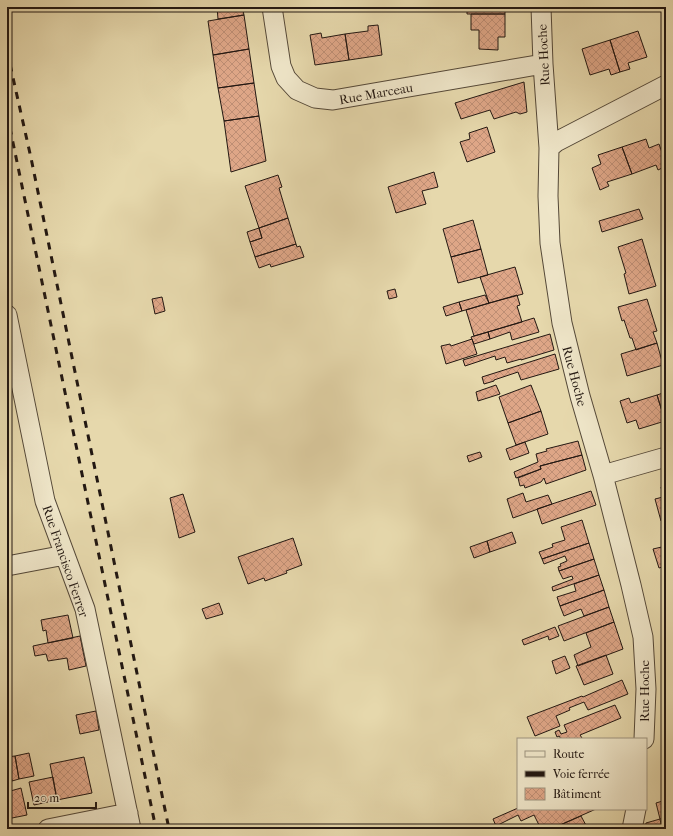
<svg xmlns="http://www.w3.org/2000/svg" width="673" height="836" font-family="'IM FELL French Canon',serif">
  <style>
    .building { fill: url(#building-cross-hatch); stroke: #231812 }
    .lines { fill: none; stroke-linecap: round; stroke-linejoin: round }
    .minor-casing { stroke: #544838; stroke-width: 21 }
    .minor { stroke: #efe6c9; stroke-width: 19 }
    .rail { stroke: #231812; stroke-width: 3; stroke-dasharray: 7 7; stroke-linecap: butt }
    .labels { text-anchor: middle; stroke-width: 3; stroke-linejoin: round; paint-order: stroke }
    .street-label { font-size: 13px; fill: #231812; stroke: #efe6c9 }
  </style>
  <defs>
    <pattern id="building-cross-hatch" width="8" height="8" patternUnits="userSpaceOnUse"><rect width="8" height="8" fill="#dea687"/><path d="M0 0l8 8M0 8l8-8" fill="none" stroke="#be8e74"/></pattern>
  </defs>
  <rect width="100%" height="100%" fill="#e6d8ac"/>
  <filter id="stains"><feTurbulence type="fractalNoise" baseFrequency=".005" numOctaves="4"/><feColorMatrix values="0 0 0 0 .2 0 0 0 0 .09 0 0 0 0 .02 0 0 0 .5 -.17"/></filter>
  <radialGradient id="worn" r=".72"><stop offset=".6" stop-color="#630" stop-opacity="0"/><stop offset="1" stop-color="#630" stop-opacity=".3"/></radialGradient>
  <!-- building -->
  <path class="building" d="M217,7H242L244,15L218,19Z
    M467,7H505V14H467Z
    M471,14H505V37H498V50L479,49V30H471Z
    M244,15L249,49L213,55L208,21Z
    M378,25L382,55L349,60L345,34L368,31V26Z
    M638,31L647,57L628,63L630,69L620,72L610,40Z
    M321,33L322,38L345,34L349,60L315,65L310,35Z
    M610,40L620,72L611,75L609,69L590,75L582,49Z
    M249,49L254,83L218,88L213,55Z
    M524,82L527,112L520,114L516,112L494,119L490,110L461,119L455,103Z
    M254,83L259,116L224,121L218,88Z
    M259,116L266,161L231,172L224,121Z
    M487,127L495,152L467,162L460,142L470,139L469,133Z
    M646,139L649,148L659,144L666,164V166L658,170L656,165L632,174L622,147Z
    M622,147L632,174L607,182L609,186L600,190L592,168L601,164L598,155Z
    M434,172L438,187L422,191L426,204L396,213L388,187Z
    M278,175L282,187L279,188L288,218L259,228L245,186Z
    M639,209L643,219L602,232L599,221Z
    M288,218L296,244L255,257L250,242L262,238L259,228Z
    M473,220L481,249L451,257L443,229Z
    M259,228L262,238L250,242L247,232Z
    M642,239L656,286L629,294L624,274L626,273L618,247Z
    M296,244L297,247L300,246L304,257L271,267L270,264L259,268L255,257Z
    M481,249L488,275L458,283L451,257Z
    M515,267L523,294L489,303L480,277Z
    M395,289L397,297L389,299L387,291Z
    M485,295L489,303L462,311L459,302Z
    M517,295L520,305L517,306L522,322L474,336L466,310Z
    M162,297L165,311L155,314L152,299Z
    M647,299L657,331L653,332L657,343L636,350L632,338H630L624,320L622,321L618,307Z
    M459,302L462,311L446,316L443,307Z
    M534,318L539,332L512,340L510,332L490,339L488,332Z
    M488,332L490,339L474,344L471,337Z
    M550,334L554,350L521,360V359L507,363L505,357L496,360L495,356L465,366L463,360Z
    M472,339L477,354L446,364L441,346L450,344L451,346Z
    M657,343L663,365L627,376L621,354Z
    M555,354L559,369L521,380L518,372L494,380V381L484,384L482,377Z
    M496,385L500,394L478,401L476,392Z
    M531,385L541,411L508,423L499,397Z
    M666,392V421H665L657,395Z
    M657,395L665,421L639,429L636,420L627,423L620,401L629,398L631,403Z
    M541,411L548,434L516,445L508,423Z
    M578,441L582,455L540,466L541,469L516,478L514,472L538,462L536,454L547,451L546,449Z
    M525,442L529,453L510,460L506,449Z
    M480,452L482,457L469,462L467,456Z
    M582,455L586,470L546,484L544,478L541,482L525,488L524,485L520,486L518,478L541,469L540,466Z
    M666,486V519L661,521L655,499L663,497L661,487Z
    M591,491L596,505L542,524L537,509Z
    M523,493L526,502L548,495L552,504L513,518L507,499Z
    M183,494L195,532L179,538L170,498Z
    M582,520L589,543L542,559L539,552L553,547L552,544L565,540L561,527Z
    M512,532L516,543L490,552L487,541Z
    M293,538L302,565L286,571L287,573L265,581L264,578L248,584L238,557Z
    M487,541L490,552L474,558L470,547Z
    M589,543L594,559L559,571L558,567L561,566L560,564L567,561L565,556L544,564L542,559Z
    M666,546V566L659,568L653,549Z
    M594,559L599,575L553,591L552,587L573,579L572,576L563,579L559,571Z
    M599,575L604,590L560,606L557,597L576,591L574,584Z
    M604,590L609,607L584,616L581,609L564,616L560,606Z
    M219,603L223,614L206,619L202,609Z
    M609,607L614,622L564,641L558,626Z
    M68,615L73,638L48,643L46,630L43,631L41,620Z
    M614,622L623,649L578,666L574,655L591,647L586,633Z
    M555,627L559,636L549,640L548,636L524,645L522,640Z
    M80,636L86,666L69,670L67,658L48,661L46,654L35,656L33,646Z
    M606,655L613,674L584,685L576,666Z
    M565,656L570,668L556,674L552,661Z
    M622,680L628,694L588,710L584,702L569,708L570,710L556,716L560,726L535,736L527,717L582,696L583,697Z
    M615,705L621,718L580,735L582,738L579,739H561L559,736L557,737L555,732L559,730L561,734L567,732L564,725Z
    M96,711L99,730L80,734L76,715Z
    M29,753L34,776L19,779L15,756Z
    M15,756L19,779L12,781L7,757Z
    M84,757L92,793L57,800L50,764Z
    M53,777L57,800L34,805L29,782Z
    M21,788L27,815L7,819V792Z
    M666,800V817L660,819L656,803Z
    M518,808V809H596L551,829H541L534,815L521,821L518,815L496,826L493,819Z
    M581,816L588,829H551Z
    M660,819L662,829H645L646,823Z"/>
  <g class="lines">
    <!-- minor casing -->
    <g class="minor-casing">
      <path id="minor" d="M272,7L281,66L286,78L297,90L315,98L333,100L543,64
        M541,7L543,64L549,148L548,196L550,243L562,323L580,396L603,475L631,585L643,637L646,689L644,739
        M549,148L556,142L666,85
        M7,315L45,501L85,609L131,829
        M603,475L666,457
        M7,566L65,555
        M48,829L128,813
        M632,829L636,809"/>
    </g>
    <!-- minor -->
    <use href="#minor" class="minor"/>
    <!-- rail -->
    <path class="rail" d="M7,51L31,158L169,829
      M7,114L156,829"/>
  </g>
  <g class="labels">
    <!-- street labels -->
    <g class="street-label">
      <text transform="translate(543 55) rotate(-93)" y="5">Rue Hoche</text>
      <text transform="translate(376 93) rotate(-10)" y="5">Rue Marceau</text>
      <text transform="translate(575 376) rotate(75)" y="5">Rue Hoche</text>
      <text transform="translate(66 561) rotate(71)" y="5">Rue Francisco Ferrer</text>
      <text transform="translate(644 691) rotate(-90)" y="5">Rue Hoche</text>
    </g>
  </g>
  <!-- margin -->
  <rect width="673" height="836" fill="none" stroke="#e6d8ac" stroke-width="24"/>
  <rect x="8" y="8" width="657" height="820" fill="none" stroke="#231812" stroke-width="2"/>
  <rect x="12" y="12" width="649" height="812" fill="none" stroke="#231812"/>
  <!-- legend -->
  <rect x="517" y="738" width="130" height="72" fill="#efe6c9" stroke="#9d9480"/>
  <rect x="525" y="751" width="20" height="6" fill="#efe6c9" stroke="#9d9480"/>
  <text x="553" y="758" font-size="12" fill="#231812">Route</text>
  <rect x="525" y="771" width="20" height="6" fill="#231812" stroke="#9d9480"/>
  <text x="553" y="778" font-size="12" fill="#231812">Voie ferrée</text>
  <rect x="525" y="788" width="20" height="12" fill="url(#building-cross-hatch)" stroke="#9d9480"/>
  <text x="553" y="798" font-size="12" fill="#231812">Bâtiment</text>
  <!-- scale -->
  <path d="M28 802v6h68v-6" fill="none" stroke="#231812" stroke-width="2"/>
  <text x="34" y="802" font-size="12" fill="#231812" stroke="#efe6c9" stroke-width="3" paint-order="stroke">20 m</text>
  <rect width="100%" height="100%" filter="url(#stains)"/>
  <rect width="100%" height="100%" fill="url(#worn)"/>
</svg>
